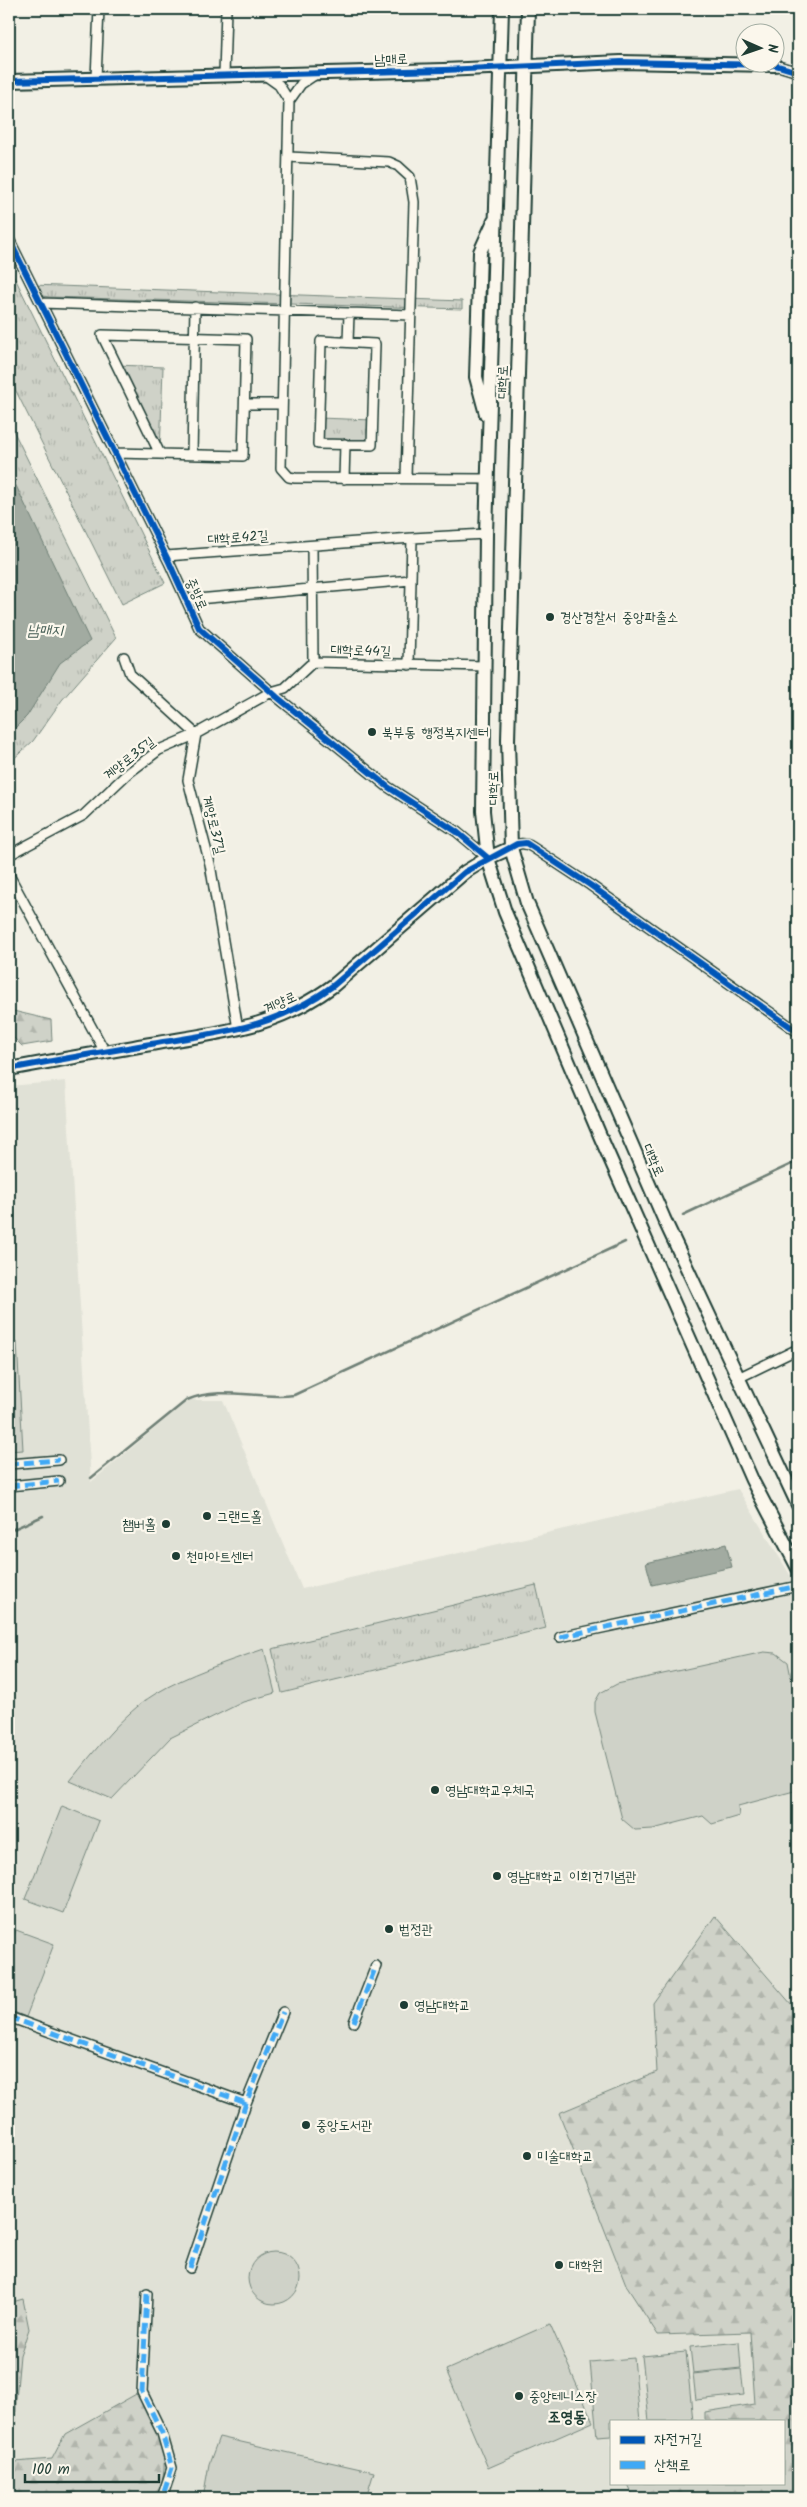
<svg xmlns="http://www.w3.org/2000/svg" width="807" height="2507" font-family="Kalam,'Poor Story',sans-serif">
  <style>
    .built { fill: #e0e1d6; fill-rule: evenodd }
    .grass { fill: #cfd2c8; stroke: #77887e }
    .forest { fill: url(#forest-firs); stroke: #77887e }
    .park { fill: url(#park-tufts); stroke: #77887e }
    .water { fill: #a2aba1; stroke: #6e7f75 }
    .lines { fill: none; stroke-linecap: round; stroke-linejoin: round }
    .stream { stroke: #6e7f75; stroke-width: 2.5 }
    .street-casing { stroke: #1f3d34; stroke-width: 12 }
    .secondary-casing { stroke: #1f3d34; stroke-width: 16 }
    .street { stroke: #fbf7ec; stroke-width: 9 }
    .secondary { stroke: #fbf7ec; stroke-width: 12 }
    .quiet { stroke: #3fa9f5; stroke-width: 5; stroke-dasharray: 10 5; stroke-linecap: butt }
    .cycleway-casing { stroke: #fbf7ec; stroke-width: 9 }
    .cycleway { stroke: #0057b8; stroke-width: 6 }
    .poi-dot { fill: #1f3d34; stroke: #fbf7ec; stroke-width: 2 }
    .labels { text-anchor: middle; stroke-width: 4.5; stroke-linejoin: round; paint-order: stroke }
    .street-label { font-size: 14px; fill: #1f3d34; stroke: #fbf7ec }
    .poi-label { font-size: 14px; fill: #1f3d34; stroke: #fbf7ec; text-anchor: start }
    .water-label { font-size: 15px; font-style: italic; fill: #465e55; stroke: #fbf7ec }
    .quarter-label { font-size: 16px; font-weight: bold; fill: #1f3d34; stroke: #fbf7ec }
  </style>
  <defs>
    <pattern id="forest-firs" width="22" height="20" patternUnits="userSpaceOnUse" patternTransform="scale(1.25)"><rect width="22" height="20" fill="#cfd2c8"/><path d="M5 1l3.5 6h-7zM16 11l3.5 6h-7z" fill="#b1b5ac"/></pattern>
    <pattern id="park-tufts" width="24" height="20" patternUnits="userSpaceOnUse" patternTransform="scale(1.25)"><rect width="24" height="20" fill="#cfd2c8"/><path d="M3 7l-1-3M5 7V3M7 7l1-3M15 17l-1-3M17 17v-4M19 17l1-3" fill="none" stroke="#b1b5ac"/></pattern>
  </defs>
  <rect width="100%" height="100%" fill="#f2f0e5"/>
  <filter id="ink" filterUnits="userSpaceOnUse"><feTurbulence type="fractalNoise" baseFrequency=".02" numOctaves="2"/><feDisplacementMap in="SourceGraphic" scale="10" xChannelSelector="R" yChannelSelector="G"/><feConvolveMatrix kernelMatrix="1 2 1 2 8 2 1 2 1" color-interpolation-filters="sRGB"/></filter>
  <g filter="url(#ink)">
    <!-- built -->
    <path class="built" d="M66,1081L91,1482L189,1400H223L302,1589L738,1489L798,1588V2498H9V1086ZM611,2421H783V2483H611Z"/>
    <!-- grass -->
    <path class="grass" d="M17,1342L23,1450L9,1451V1343Z
      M264,1649L275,1693L243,1702L170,1738L112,1799L70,1781C94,1752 122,1714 155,1694C189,1674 226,1662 264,1649Z
      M764,1652L776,1653L788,1662L798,1714V1790L738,1806L739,1816L712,1824L703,1816L653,1829L635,1830L622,1819L595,1712V1702L600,1693L617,1684Z
      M62,1806L99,1821L63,1913L25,1899Z
      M16,1930L54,1944L26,2017L9,2010V1949Z
      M248 2278a26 26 0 1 1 52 0a26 26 0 1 1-52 0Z
      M550,2324L593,2422L488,2468L446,2370Z
      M739,2342L741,2368L693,2373L690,2347Z
      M686,2352L693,2421H649L642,2356Z
      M634,2358L640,2421H611V2436L597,2437L590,2362Z
      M741,2369L744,2395L696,2400L693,2374Z
      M219,2437L374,2472L366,2498H203L209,2464Z"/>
    <!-- forest -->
    <path class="forest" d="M9,1010L51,1020L52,1041L22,1046L9,1033Z
      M715,1916L792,2005L798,2000V2498H634L627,2483H783V2421H705V2412L755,2404L750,2332L658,2335L627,2287L559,2113L657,2072L653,2003Z
      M23,2299L29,2329L20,2355L16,2400L15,2462L52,2459L65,2434L138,2393C158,2434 174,2452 157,2498H9V2303Z"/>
    <!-- park -->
    <path class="park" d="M9,266L165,583L122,604L9,377Z
      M32,285L462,301V309L49,297L37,295Z
      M117,365L163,367L160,454Z
      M319,418L373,420L372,445L318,444Z
      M9,422L116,638L62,700L33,741L9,763Z
      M536,1585L546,1628L282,1693L272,1649Z"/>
    <!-- water -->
    <path class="water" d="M9,471L90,641L60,663L27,716L9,734Z
      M726,1544L732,1567L652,1585L646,1563Z"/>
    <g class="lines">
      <!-- stream -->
      <path class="stream" d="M683,1215L798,1161
        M91,1478L187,1400C222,1385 259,1400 294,1395L625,1242
        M9,1531L43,1516"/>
      <!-- street casing -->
      <g class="street-casing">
        <path id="street" d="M775,65L798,72
          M316,74L301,84L289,101L281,468L289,477L295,478L488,479
          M224,75L226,9
          M265,75L279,85L289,101
          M96,78L99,9
          M289,157L389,162L398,166L410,177L414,202L406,477
          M9,239L169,562L199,628L277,697L388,787L457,832L488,858
          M41,303L411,315
          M321,341L375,344L372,445L318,444Z
          M348,342L349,313
          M245,404H281
          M116,453L243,456L246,339L102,335L160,454
          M192,455L195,307
          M344,479L345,444
          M312,546L313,662
          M166,556L412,538L486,534
          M186,600L411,580
          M124,657L130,674L196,734L188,780L210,864L238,1029
          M409,665L412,538
          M511,848C519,843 524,842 532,847L590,885L798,1032
          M9,855L84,815L126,775L159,750L192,736L271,692L285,688L313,662L485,666
          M9,875L105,1052
          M738,1378L798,1349
          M9,1464L59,1460
          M9,1486L59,1481
          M560,1637L798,1586
          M9,2017L246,2103
          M354,2022L376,1966
          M190,2268L246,2103L283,2012
          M147,2294L142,2392L162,2433L172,2468L162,2498"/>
      </g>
      <!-- secondary casing -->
      <g class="secondary-casing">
        <path id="secondary" d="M502,9L486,534L483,811L488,858L505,912L601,1138L752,1480L798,1568
          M528,9L508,740L511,848L527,903L664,1219L798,1505
          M9,81L444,70L621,62L775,65
          M486,414L476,377L480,252L494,221
          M9,1069C56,1060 104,1052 151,1044C221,1032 275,1029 334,985L465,872L488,858L511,848"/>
      </g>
      <!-- street -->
      <use href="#street" class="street"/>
      <!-- secondary -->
      <use href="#secondary" class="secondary"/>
      <!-- quiet -->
      <path class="quiet" d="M9,1464L59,1460
        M9,1486L59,1481
        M560,1637L798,1586
        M9,2017L246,2103
        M354,2022L376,1966
        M190,2268L246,2103L283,2012
        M147,2294L142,2392L162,2433L172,2468L162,2498"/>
      <!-- cycleway casing -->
      <g class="cycleway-casing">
        <path id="cycleway" d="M9,81L444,70L621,62L775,65L798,72
          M9,239L169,562L199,628L277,697L388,787L457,832L488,858
          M9,1069C56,1060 104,1052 151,1044C221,1032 275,1029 334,985L465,872L517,844L526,843L590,885L798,1032"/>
      </g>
      <!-- cycleway -->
      <use href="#cycleway" class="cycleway"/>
    </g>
  </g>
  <!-- markers -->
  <g class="poi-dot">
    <circle cx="550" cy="617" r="5"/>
    <circle cx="372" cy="732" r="5"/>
    <circle cx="207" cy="1516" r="5"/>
    <circle cx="166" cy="1524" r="5"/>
    <circle cx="176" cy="1556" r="5"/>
    <circle cx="435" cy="1790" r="5"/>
    <circle cx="497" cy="1876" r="5"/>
    <circle cx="389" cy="1929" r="5"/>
    <circle cx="404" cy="2005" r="5"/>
    <circle cx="306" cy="2125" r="5"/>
    <circle cx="527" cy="2156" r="5"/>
    <circle cx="559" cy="2265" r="5"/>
    <circle cx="519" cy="2396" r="5"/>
  </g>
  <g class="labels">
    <!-- street labels -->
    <g class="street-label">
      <text transform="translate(391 59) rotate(-2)" y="5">남매로</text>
      <text transform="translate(502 382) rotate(-88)" y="5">대학로</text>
      <text transform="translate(238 537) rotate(-4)" y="5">대학로42길</text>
      <text transform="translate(197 594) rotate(66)" y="5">중방로</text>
      <text transform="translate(361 650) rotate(2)" y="5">대학로44길</text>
      <text transform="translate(129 758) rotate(-38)" y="5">계양로35길</text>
      <text transform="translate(493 788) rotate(-90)" y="5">대학로</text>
      <text transform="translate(214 825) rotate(76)" y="5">계양로37길</text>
      <text transform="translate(280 1002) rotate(-24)" y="5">계양로</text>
      <text transform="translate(654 1160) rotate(66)" y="5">대학로</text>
    </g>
    <!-- poi labels -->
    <g class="poi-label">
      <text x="560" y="622">경산경찰서 중앙파출소</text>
      <text x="382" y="737">북부동 행정복지센터</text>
      <text x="217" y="1521">그랜드홀</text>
      <text x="156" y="1529" text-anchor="end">챔버홀</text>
      <text x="186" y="1561">천마아트센터</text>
      <text x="445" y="1795">영남대학교우체국</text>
      <text x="507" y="1881">영남대학교 이희건기념관</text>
      <text x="399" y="1934">법정관</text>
      <text x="414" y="2010">영남대학교</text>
      <text x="316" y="2130">중앙도서관</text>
      <text x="537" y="2161">미술대학교</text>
      <text x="569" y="2270">대학원</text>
      <text x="529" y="2401">중앙테니스장</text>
    </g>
    <!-- water labels -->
    <g class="water-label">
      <text x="45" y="635">남매지</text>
    </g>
    <!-- quarter labels -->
    <g class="quarter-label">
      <text x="567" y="2422">조영동</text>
    </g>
  </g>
  <!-- margin -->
  <rect width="807" height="2507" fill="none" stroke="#fbf7ec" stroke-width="30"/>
  <rect x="15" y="15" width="777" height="2477" fill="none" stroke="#1f3d34" stroke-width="2" filter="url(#ink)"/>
  <!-- legend -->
  <rect x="610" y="2420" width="175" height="65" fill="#fbf7ec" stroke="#a3ada2"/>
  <rect x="620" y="2436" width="25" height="8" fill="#0057b8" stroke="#a3ada2"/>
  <text x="654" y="2444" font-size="15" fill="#1f3d34">자전거길</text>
  <rect x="620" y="2461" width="25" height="8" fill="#3fa9f5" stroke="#a3ada2"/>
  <text x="654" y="2470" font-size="15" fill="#1f3d34">산책로</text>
  <!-- north arrow -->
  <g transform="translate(760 48) rotate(92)"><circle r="24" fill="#fbf7ec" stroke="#a3ada2"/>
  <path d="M0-4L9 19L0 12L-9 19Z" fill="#1f3d34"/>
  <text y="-8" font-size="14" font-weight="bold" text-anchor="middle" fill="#1f3d34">N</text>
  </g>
  <!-- scale -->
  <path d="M25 2474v8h134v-8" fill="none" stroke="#1f3d34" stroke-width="2.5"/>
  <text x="32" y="2474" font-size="15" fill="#1f3d34" stroke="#fbf7ec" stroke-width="4" paint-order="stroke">100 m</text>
</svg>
